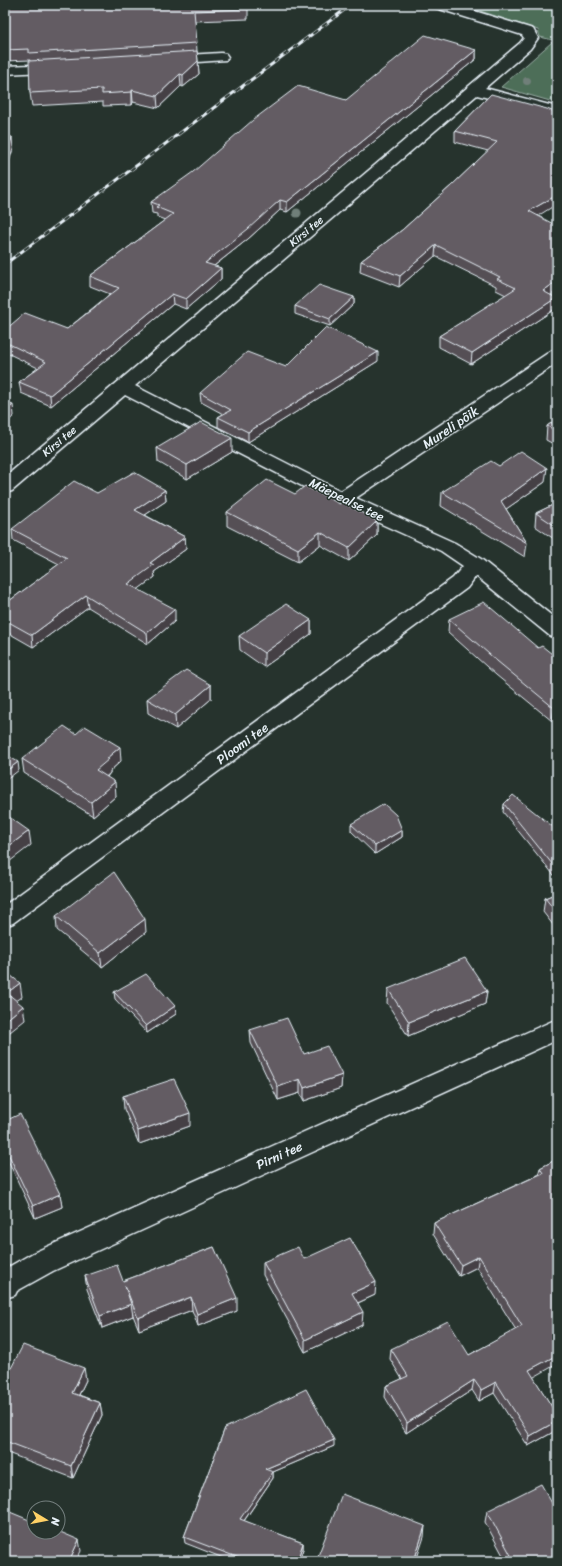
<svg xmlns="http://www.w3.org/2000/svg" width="562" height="1566" font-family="Sriracha,sans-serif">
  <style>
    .green { fill: #4e6e58; stroke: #9bb0a8 }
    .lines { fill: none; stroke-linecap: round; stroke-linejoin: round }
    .street-casing { stroke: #e8f1f8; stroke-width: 3 }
    .street { fill: #26332d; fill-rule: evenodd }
    .rail-casing { stroke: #e8f1f8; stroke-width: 3 }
    .rail { stroke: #26332d; stroke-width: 2; stroke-dasharray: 6; stroke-linecap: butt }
    .tree { fill: #6f7f79 }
    .wall { fill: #554f55; stroke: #e8f1f8 }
    .shaded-wall { fill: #454045; stroke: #e8f1f8 }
    .building { fill: #635c63; stroke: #e8f1f8 }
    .labels { text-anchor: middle; stroke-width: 3; stroke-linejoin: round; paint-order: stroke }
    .far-street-label { font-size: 11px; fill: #e8f1f8; stroke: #26332d }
    .street-label { font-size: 13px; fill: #e8f1f8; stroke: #26332d }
  </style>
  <rect width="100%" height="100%" fill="#26332d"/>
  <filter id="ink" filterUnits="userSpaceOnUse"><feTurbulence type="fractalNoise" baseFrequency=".025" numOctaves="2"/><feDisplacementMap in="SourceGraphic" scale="8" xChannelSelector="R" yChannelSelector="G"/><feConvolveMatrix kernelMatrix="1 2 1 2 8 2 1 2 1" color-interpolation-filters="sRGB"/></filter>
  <g filter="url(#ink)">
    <!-- green -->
    <path class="green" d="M462,5H557V41L540,37L538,30Z
      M552,42L557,43V103L501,87Z"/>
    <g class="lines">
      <!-- street casing -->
      <g class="street-casing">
        <path id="street" d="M434,5H455L533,29L538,38L530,49L485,88L557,107V116L477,95L135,386L341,491L551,351L557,350V363L356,498L455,543L481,559L557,620V638L550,636L476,576L467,588L13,923L5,926V905L453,578L463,566L441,551L335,503L125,395L12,491L5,493V477L520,43L524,38L522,35L436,8Z
          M221,53L226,54L228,57L226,60L169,64L164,63L162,60L164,57L169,56Z
          M58,64L63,65L65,68L63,71L5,74V66Z
          M557,1019V1040L53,1271L17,1291L15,1295L5,1298V1269L33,1253Z"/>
      </g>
      <!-- street -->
      <use href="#street" class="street"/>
      <!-- rail casing -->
      <g class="rail-casing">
        <path id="rail" d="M5,264L351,5"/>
      </g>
      <!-- rail -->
      <use href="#rail" class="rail"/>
    </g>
    <!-- trees -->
    <g class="tree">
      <circle cx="527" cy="81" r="4"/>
      <circle cx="297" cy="213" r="4.5"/>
    </g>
    <!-- wall -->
    <path class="wall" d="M5,5L248,9V19L195,21L197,51L198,61L199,74L183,87L181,86L158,108L133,102L132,105L103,106V102L32,106L30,93V60L5,61Z
      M476,50V59L287,212L280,210L248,239L214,266L221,268V279L186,309L173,304L51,406L21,393L19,382L38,368L5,352V330L67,329L110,294L90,286V276L165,220L157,217V214L152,213L151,202L346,100Z
      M491,94L538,216L551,295L556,298L555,309L471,364L439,347V336L506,295L496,290V286L435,256L399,287L360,272L361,261L402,230L451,186L488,151L455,142V131Z
      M354,297V304L330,326L295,314V306Z
      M378,361L248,442L218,427V417L223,414L201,402L200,393L286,367Z
      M557,419V446L546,440L547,426Z
      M157,448L232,452L187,479L158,462Z
      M499,466L545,482L506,509L527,543L525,557L441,506L442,492Z
      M165,490L166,501L145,515L185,537L186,549L154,572L155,577L138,589L175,621L148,644L88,607L33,647L5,631V604L59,564L13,540L12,529L97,493Z
      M295,494L340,504L377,521V535L349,561L320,545L298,562L227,526V512Z
      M557,503V541L535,526L536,513Z
      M449,619L538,648L557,658V719L552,721L496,675L448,632Z
      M311,620V634L264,667L240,650L239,636Z
      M211,685V699L176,729L148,713L147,699Z
      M22,759L121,761L110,771V773L107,777L116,796L93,816L24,773Z
      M504,804L557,830V879L503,812Z
      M351,824L402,830V837L375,854L351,831Z
      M557,893V930L543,912L545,898Z
      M56,916L146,932L102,967L57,930Z
      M388,989L487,991L485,1004L408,1036L387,1003Z
      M114,992L175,1006L176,1014L147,1033L115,999Z
      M250,1030L304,1054L342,1075L341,1088L304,1101L300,1093L278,1100L251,1043Z
      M123,1096L190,1126L139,1144L124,1109Z
      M5,1121L60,1194L62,1207L35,1218L5,1154Z
      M557,1159L533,1377L557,1415V1430L528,1446L494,1393L479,1401L472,1390L406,1433L385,1397L386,1386L402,1379L390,1359L391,1349L469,1355L516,1330L477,1267L459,1276L433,1234L434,1223L538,1175L540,1168Z
      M214,1247L237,1311L198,1326L192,1310L139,1330L132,1313L133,1316L102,1328L87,1289L85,1276L123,1281Z
      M304,1259L375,1295L358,1303L362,1325L305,1352L263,1275V1262Z
      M5,1380H86L79,1395L100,1403L102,1415L73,1478L5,1452Z
      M225,1428L334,1446L273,1472V1478L244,1521L303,1543V1549L299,1561H231L185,1543L184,1537Z
      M487,1511L557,1561H506L485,1522Z"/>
    <!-- shaded-wall -->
    <path class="shaded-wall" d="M476,50V59L287,212V202Z
      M198,61L199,74L183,87V75Z
      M180,74L181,86L158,108L157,96Z
      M132,90L133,102L132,105Z
      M12,137L13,149L5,175V159Z
      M557,195V204L528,222L529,211Z
      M280,200V210L248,239L205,273V263Z
      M436,245L435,256L399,287L400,276Z
      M221,268V279L186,309V299Z
      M557,281V291L541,302L543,291Z
      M172,294L173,304L51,406L50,395Z
      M354,297V304L330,326V319Z
      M556,298L555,309L471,364L472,353Z
      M378,352V361L248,442V432Z
      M13,405L14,416L5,424V411Z
      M232,438V452L187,479V465Z
      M547,468L545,482L499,514L501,501Z
      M165,490L166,501L136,521L135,510Z
      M377,521V535L349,561V548Z
      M320,532V545L298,562V549Z
      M185,537L186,549L154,572L155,577L129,596L128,584L150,563Z
      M86,595L88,607L33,647L32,635Z
      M175,609V621L148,644L147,633Z
      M311,620V634L264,667V653Z
      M211,685V699L176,729L175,715Z
      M557,707V719L552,721L554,708Z
      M120,747L121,761L110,771V773L98,784L96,770L107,758Z
      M18,762L19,770L5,781V772Z
      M115,782L116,796L93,816L91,802Z
      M402,830V837L375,854V846Z
      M29,831L31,845L5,865V849Z
      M145,919L146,932L102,967L100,953Z
      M20,983L22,997L9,1006L7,993Z
      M487,991L485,1004L408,1036L409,1022Z
      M23,1006L25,1020L5,1036V1021Z
      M175,1006L176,1014L147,1033L146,1026Z
      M342,1075L341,1088L304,1101V1088Z
      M300,1079V1093L278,1100V1087Z
      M190,1113V1126L139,1144L138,1131Z
      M60,1194L62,1207L35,1218L33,1206Z
      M479,1256L477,1267L459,1276L461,1265Z
      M376,1282L375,1295L351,1306L352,1293Z
      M191,1297L192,1310L139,1330L138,1318Z
      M237,1298V1311L198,1326L197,1314Z
      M131,1304L133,1316L102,1328L100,1316Z
      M363,1312L362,1325L305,1352V1340Z
      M557,1355V1364L527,1381L529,1370Z
      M84,1368L86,1380L74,1405L72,1393Z
      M474,1380L472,1390L406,1433L407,1423Z
      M496,1382L494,1393L479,1401L481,1390Z
      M100,1403L102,1415L73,1478L71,1466Z
      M557,1421V1430L528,1446L530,1436Z
      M334,1440V1446L273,1472V1478L241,1525L240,1519L265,1469Z
      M425,1526L424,1537L416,1561H414Z
      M79,1540L81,1551L76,1561H69Z
      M303,1543V1549L299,1561H297Z"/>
    <!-- building -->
    <path class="building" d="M5,5H247L248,9L194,11L197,43L29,53V49L5,50Z
      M425,35L476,50L287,202L280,200L248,229L205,263L221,268L186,299L172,294L50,395L19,382L46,362L5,342V330L25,313L67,329L119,288L90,276L173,214L156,207L159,205L151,202L193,172L253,120L298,86L346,100Z
      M197,51L198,61L183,75L180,74L157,96L132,90V92L102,94V89L30,93L29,61Z
      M491,94L547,109L557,113V195L529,211L557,226V281L543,291L556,298L472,353L439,336L516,288L497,279L500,277L436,245L400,276L361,261L402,230L451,186L497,142L455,131Z
      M5,136L12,137L5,159Z
      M319,285L354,297L330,319L295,306Z
      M326,327L378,352L248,432L218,417L231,410L200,393L247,352L286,367Z
      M5,402L13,405L5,411Z
      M557,419V431L547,426Z
      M201,422L232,438L187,465L157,448Z
      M521,451L547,468L501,501L527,543L442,492L491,461L499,466Z
      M134,472L165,490L135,510L185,537L150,563L154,565L128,584L175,609L147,633L86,595L32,635L5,620V604L67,558L12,529L74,481L97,493Z
      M267,480L295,494L305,486L340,504L342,502L377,521L349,548L320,532L298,549L227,512Z
      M557,503V527L536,513Z
      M484,602L538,648L542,646L557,658V672H556L557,673V707L554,708L497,661L449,619Z
      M286,604L311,620L264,653L239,636Z
      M186,670L211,685L175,715L147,699Z
      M64,726L76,734L85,726L120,747L107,758L109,759L96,770L115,782L91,802L22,759Z
      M5,754L18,762L5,772Z
      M513,795L557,830V870L504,804Z
      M384,804L396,815L402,830L375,846L351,824Z
      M5,814L29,831L5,849Z
      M114,872L145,919L100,953L56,916Z
      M557,893V913L545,898Z
      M465,958L487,991L409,1022L388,989Z
      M5,971L20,983L7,993L23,1006L5,1021Z
      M146,974L175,1006L146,1026L114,992Z
      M287,1018L304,1054L327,1046L342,1075L304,1088L300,1079L278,1087L250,1030Z
      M174,1079L190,1113L138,1131L123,1096Z
      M20,1114L60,1194L33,1206L5,1147V1121Z
      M557,1159V1355L529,1370L557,1415V1421L530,1436L496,1382L481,1390L474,1380L407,1423L386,1386L408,1376L391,1349L448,1321L469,1355L522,1326L479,1256L461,1265L434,1223L543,1173L540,1168Z
      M350,1238L376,1282L352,1293L363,1312L305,1340L263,1262L298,1247L304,1259Z
      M214,1247L237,1298L197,1314L191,1297L138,1318L125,1286L131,1304L100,1316L85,1276L117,1265L123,1281Z
      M23,1345L84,1368L72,1393L100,1403L71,1466L5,1441V1380Z
      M306,1389L334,1440L265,1469L273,1472L240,1519L303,1543L297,1561H247L184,1537L225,1428Z
      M541,1484L557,1512V1561H552L551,1559L546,1561H514L487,1511Z
      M342,1494L425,1526L414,1561H316Z
      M5,1510L34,1522V1532H58V1531L79,1540L69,1561H5Z"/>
  </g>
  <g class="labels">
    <!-- far-street labels -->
    <g class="far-street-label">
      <text transform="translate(306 231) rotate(-40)" y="4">Kirsi tee</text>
      <text transform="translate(59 441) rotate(-40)" y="4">Kirsi tee</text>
    </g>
    <!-- street labels -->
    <g class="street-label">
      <text transform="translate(450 427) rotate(-34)" y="5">Mureli põik</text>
      <text transform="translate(347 499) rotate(26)" y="5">Mäepealse tee</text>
      <text transform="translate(242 743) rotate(-36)" y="5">Ploomi tee</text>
      <text transform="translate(279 1155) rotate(-24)" y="5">Pirni tee</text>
    </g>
  </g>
  <!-- margin -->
  <rect width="562" height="1566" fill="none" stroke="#26332d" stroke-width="20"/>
  <rect x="10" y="10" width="542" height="1546" fill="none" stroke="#e8f1f8" stroke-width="1.5" filter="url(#ink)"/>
  <!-- north arrow -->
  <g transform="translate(46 1520) rotate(100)"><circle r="19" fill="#26332d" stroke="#747f7e"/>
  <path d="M0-3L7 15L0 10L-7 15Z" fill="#ffd166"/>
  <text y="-6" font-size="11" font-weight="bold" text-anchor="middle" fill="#e8f1f8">N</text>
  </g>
</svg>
